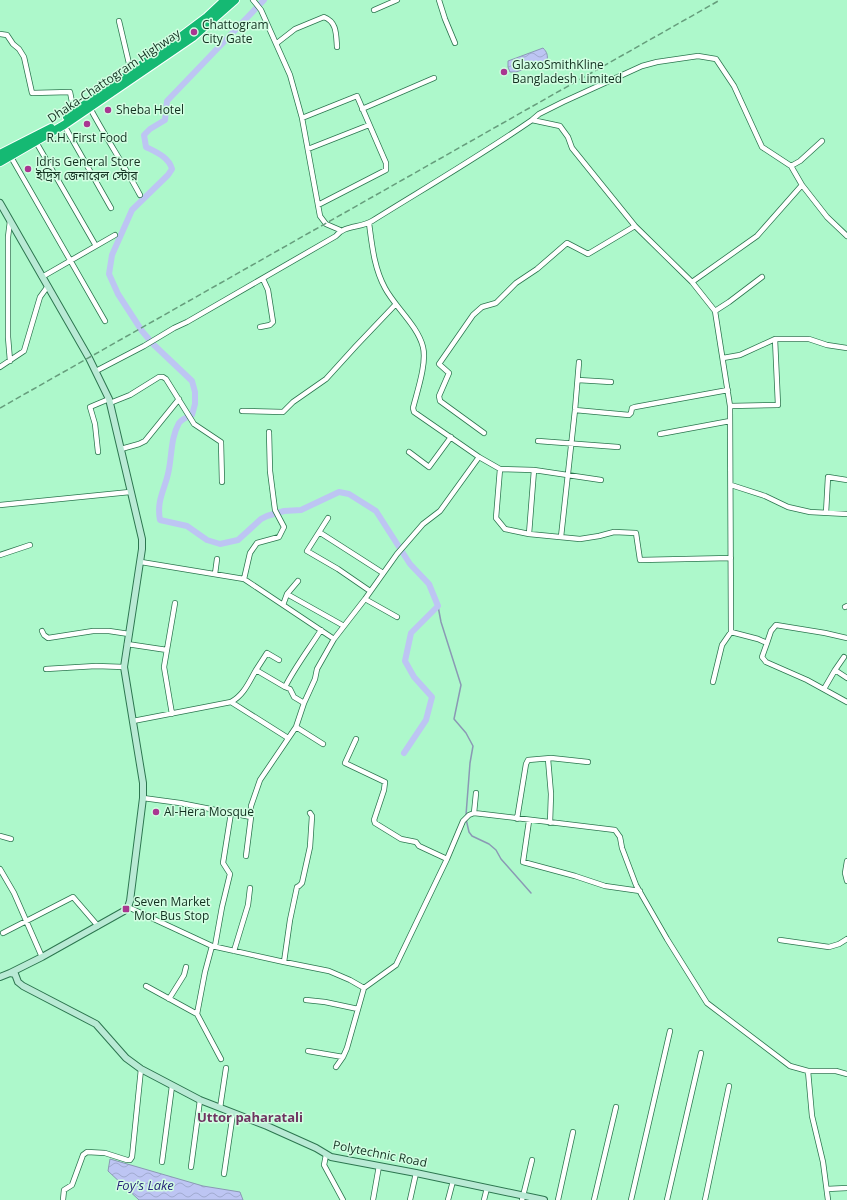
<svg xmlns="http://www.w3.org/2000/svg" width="847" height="1200" font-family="'Open Sans','Noto Sans Bengali',sans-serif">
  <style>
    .water { fill: url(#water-waves); stroke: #8a99b4 }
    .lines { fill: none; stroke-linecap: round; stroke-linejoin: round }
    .stream { stroke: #8a99b4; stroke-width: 1.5 }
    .canal { stroke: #bdc5f3; stroke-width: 6 }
    .street-casing { stroke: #2c764f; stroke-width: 6 }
    .secondary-casing { stroke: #2c764f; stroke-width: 8 }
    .highway-casing { stroke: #fff; stroke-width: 10 }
    .street { stroke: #fff; stroke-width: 4.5 }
    .secondary { stroke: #b9ead5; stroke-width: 6 }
    .highway { stroke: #15b973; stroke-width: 8 }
    .rail { stroke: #669d7c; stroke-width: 1.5; stroke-dasharray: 6 3; stroke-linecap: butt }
    .poi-dot { fill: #a93691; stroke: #d2fee2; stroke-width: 1.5 }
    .labels { text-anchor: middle; stroke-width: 3; stroke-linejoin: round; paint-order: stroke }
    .poi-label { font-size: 12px; fill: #123120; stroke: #d2fee2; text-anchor: start }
    .street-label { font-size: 12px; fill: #123120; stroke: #d2fee2 }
    .neighbourhood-label { font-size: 13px; font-weight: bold; fill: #6e3460; stroke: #d2fee2 }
    .water-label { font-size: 13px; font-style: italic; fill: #282579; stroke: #d2fee2 }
  </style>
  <defs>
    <pattern id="water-waves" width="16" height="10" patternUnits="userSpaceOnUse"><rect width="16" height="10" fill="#bdc5f3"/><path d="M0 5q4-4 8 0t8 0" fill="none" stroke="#a1aad0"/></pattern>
  </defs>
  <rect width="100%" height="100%" fill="#adf8cb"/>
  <!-- water -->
  <path class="water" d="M543,48C547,52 548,55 547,61L516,72H510L508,67V61Z
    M110,1159L203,1186L240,1192L243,1200H139L108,1171Z"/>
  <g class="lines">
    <!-- stream -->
    <path class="stream" d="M438,606L441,622L461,685L454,719L466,733L473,746L470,763L466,815
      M466,819L469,832L472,836L489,844L496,850L501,859L531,893"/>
    <!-- canal -->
    <path class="canal" d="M264,0L167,101L165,120L150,129L144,135L146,147C156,152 169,157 172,169L168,175L132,210L112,255L109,274L118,294L142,331L153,344L192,381L195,392V404L192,415C187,417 182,419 179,423C171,437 172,453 169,469C166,488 156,499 160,520L187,526L207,540L220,544L238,540L261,519L267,516L284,511L301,510L339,492L349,494L376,511L410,564L429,584L438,606L411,633L405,661L414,677L432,697L426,720L404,753"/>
    <!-- street casing -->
    <g class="street-casing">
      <path id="street" d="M253,0L261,10L290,75L302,118L320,216L326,224L340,230
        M439,0L445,19L455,43
        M374,10L397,0
        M119,21L131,72
        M0,34L7,35L13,44L19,49L24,57L32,93L70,92L74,112
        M277,43L295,29L324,17C337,22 336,34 337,47
        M90,108C106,138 124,165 140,195
        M362,109L434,78
        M302,118L357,96L386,163V170L318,205
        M532,120L539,114L563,102L642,66L657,62L698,56L716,59L734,86L762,147L791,166L802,185L827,217L847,236
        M64,125L111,208
        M36,142L96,246
        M308,149L369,125
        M11,157L105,321
        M791,166L800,161L822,141
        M10,221L8,237V337L10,361
        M369,223C372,245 374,268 385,288C395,307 418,326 423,347C427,363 417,392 413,408L414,412L479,457L500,469L534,470L601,480
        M42,277L115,235
        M692,282L757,236L802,185
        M715,311L729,302L762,277
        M260,327L270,325L273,322L268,290L263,279
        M723,358L740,355L775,339H809L827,345L847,348
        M0,367L24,351L40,297L48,286
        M96,371L144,346L174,328L187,322L336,236C344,225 361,228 372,221C425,188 480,156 532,120L560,126L568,137L572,148L635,226L692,282L715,311L730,406
        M578,380L611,382
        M110,403L130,395L159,377H163L166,379L194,424L221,442L222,482
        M575,410L629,415L631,413L632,408L635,407L728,390
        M242,411L283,412L293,402L326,379L356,346L395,305
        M484,433L440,401L439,396L449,373L439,364L473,315L482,307L496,303L516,283L537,269L567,243L588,254L635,226
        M660,434L730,421
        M538,441L618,447
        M121,449L139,444L145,441L179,399
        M98,452L95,424L90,407L109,399
        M409,452L429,467L451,437
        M500,469L496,518L505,529L529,534L534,470
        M731,485L765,496L788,507L810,512L847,514
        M0,505L130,492
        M826,513L828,477L847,480
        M328,518L307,551L338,569L370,591
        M319,532L383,573
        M529,534L580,539L599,536L614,532L636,533L640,560L731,558
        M561,537L575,410L579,362
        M0,555L30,545
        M141,562L244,579L334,639
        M215,574L217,559
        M244,579L250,553L257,543L279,537L284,527L275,510L270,471L269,432
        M287,594L344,626
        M365,599L397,617
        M283,605L287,594L298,581
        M845,607L847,606
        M42,631L44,635L48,638L93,631H109L129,634
        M731,632L730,406L778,405L775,339
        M767,643L771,631L776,625L825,633L847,638
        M127,644L167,650
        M279,660L267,653L256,670L285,687L290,689L294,697L304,703L315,679L317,669L334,639L365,599L397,554L423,524L440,511L479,457
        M46,669L96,666L124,667
        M835,670L844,657
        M713,682L722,645L731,632L758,639L767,643L762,657L766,662L807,680L847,702
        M285,687C295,667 309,649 321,630
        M824,689L835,670L847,678
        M231,702L288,738
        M172,714L164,667L175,603
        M133,721L231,702C244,695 249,682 256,670
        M296,727L323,744
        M356,739L345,763L385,782L384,790L374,820L375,823L401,839L416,842L419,846L447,859
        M548,759L551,794L550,823
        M143,798L180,803L251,817
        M474,813L476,793
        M517,819L526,764L528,760L551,758L588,762
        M529,821L523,862L575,876L605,886L640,891
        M0,836L11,839
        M246,856L251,817V806L260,780L296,727L304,703
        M847,861L845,873L847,881
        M0,869L14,893L42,957
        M128,907L212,946L284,962L329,971L350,980L364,988
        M3,933L73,897L98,926
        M780,940L829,947L839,944L847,939
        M212,946L205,972L197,1014L221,1059
        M215,946L222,907L230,874L223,863L231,813
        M234,951L248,905L250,888
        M284,962L290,920L297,887L299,886L302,883L310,847L312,816L310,813
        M146,986L197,1014
        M169,999L184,975L186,967
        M306,1000L325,1002L358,1009
        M308,1051L343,1057L347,1048L364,988L396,965L447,859L463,821L469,815L474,813L615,830L620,837L622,848L636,885L667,939L707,1003L790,1066L808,1071H836L847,1074
        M336,1067L343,1057
        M808,1071L812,1116L823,1162L828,1200
        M220,1108L226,1068
        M326,1155L324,1165L343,1200
        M162,1162L172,1086
        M191,1167L200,1100
        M224,1174L233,1113
        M827,1189L847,1188
        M63,1200L64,1190L72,1185L83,1155L87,1152L105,1153L127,1160H130L132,1157L141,1069
        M373,1200L379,1166
        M410,1200L416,1173
        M448,1200L453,1181
        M484,1200L487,1188
        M522,1200L532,1160
        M558,1200L573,1132
        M594,1200L616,1107
        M631,1200L670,1031
        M667,1200L701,1053
        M705,1200L729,1086"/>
    </g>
    <!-- secondary casing -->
    <g class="secondary-casing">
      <path id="secondary" d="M0,203L89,358L109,399L142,539V549L124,667L143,783V798L130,901L128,907L124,911L42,957L10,973
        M0,977L10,973L15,974L18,982L23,986L96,1024L126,1058L141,1069L200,1100L267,1126L316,1148L331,1157L416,1173L544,1200"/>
    </g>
    <!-- highway casing -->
    <g class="highway-casing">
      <path id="highway" d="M67,117L179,38L207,17L225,0
        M0,154L51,128
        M0,162L64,125L193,37L235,0"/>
    </g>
    <!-- street -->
    <use href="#street" class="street"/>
    <!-- secondary -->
    <use href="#secondary" class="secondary"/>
    <!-- highway -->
    <use href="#highway" class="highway"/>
    <!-- rail -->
    <path class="rail" d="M0,408L720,0"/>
  </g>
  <!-- markers -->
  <g class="poi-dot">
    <circle cx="194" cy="32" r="4"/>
    <circle cx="504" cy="72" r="4"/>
    <circle cx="108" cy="110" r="4"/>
    <circle cx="87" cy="124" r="4"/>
    <circle cx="28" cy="169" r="4"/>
    <circle cx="156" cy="812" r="4"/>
    <rect x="122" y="905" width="8" height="8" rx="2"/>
  </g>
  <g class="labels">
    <!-- poi labels -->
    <g class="poi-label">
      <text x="202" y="29">Chattogram<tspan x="202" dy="14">City Gate</tspan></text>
      <text x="512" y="69">GlaxoSmithKline<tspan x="512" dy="14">Bangladesh Limited</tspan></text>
      <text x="116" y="114">Sheba Hotel</text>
      <text x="87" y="142" text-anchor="middle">R.H. First Food</text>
      <text x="36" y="166">Idris General Store<tspan x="36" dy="14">ইদ্রিস জেনারেল স্টোর</tspan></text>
      <text x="164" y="816">Al-Hera Mosque</text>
      <text x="134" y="906">Seven Market<tspan x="134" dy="14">Mor Bus Stop</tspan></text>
    </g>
    <!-- street labels -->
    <g class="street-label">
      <text transform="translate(114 76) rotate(-34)" y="4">Dhaka-Chattogram Highway</text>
      <text transform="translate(380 1154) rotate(11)" y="4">Polytechnic Road</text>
    </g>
    <!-- neighbourhood labels -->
    <g class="neighbourhood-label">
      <text x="250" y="1122">Uttor paharatali</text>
    </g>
    <!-- water labels -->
    <g class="water-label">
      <text x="145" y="1190">Foy's Lake</text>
    </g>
  </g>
</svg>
